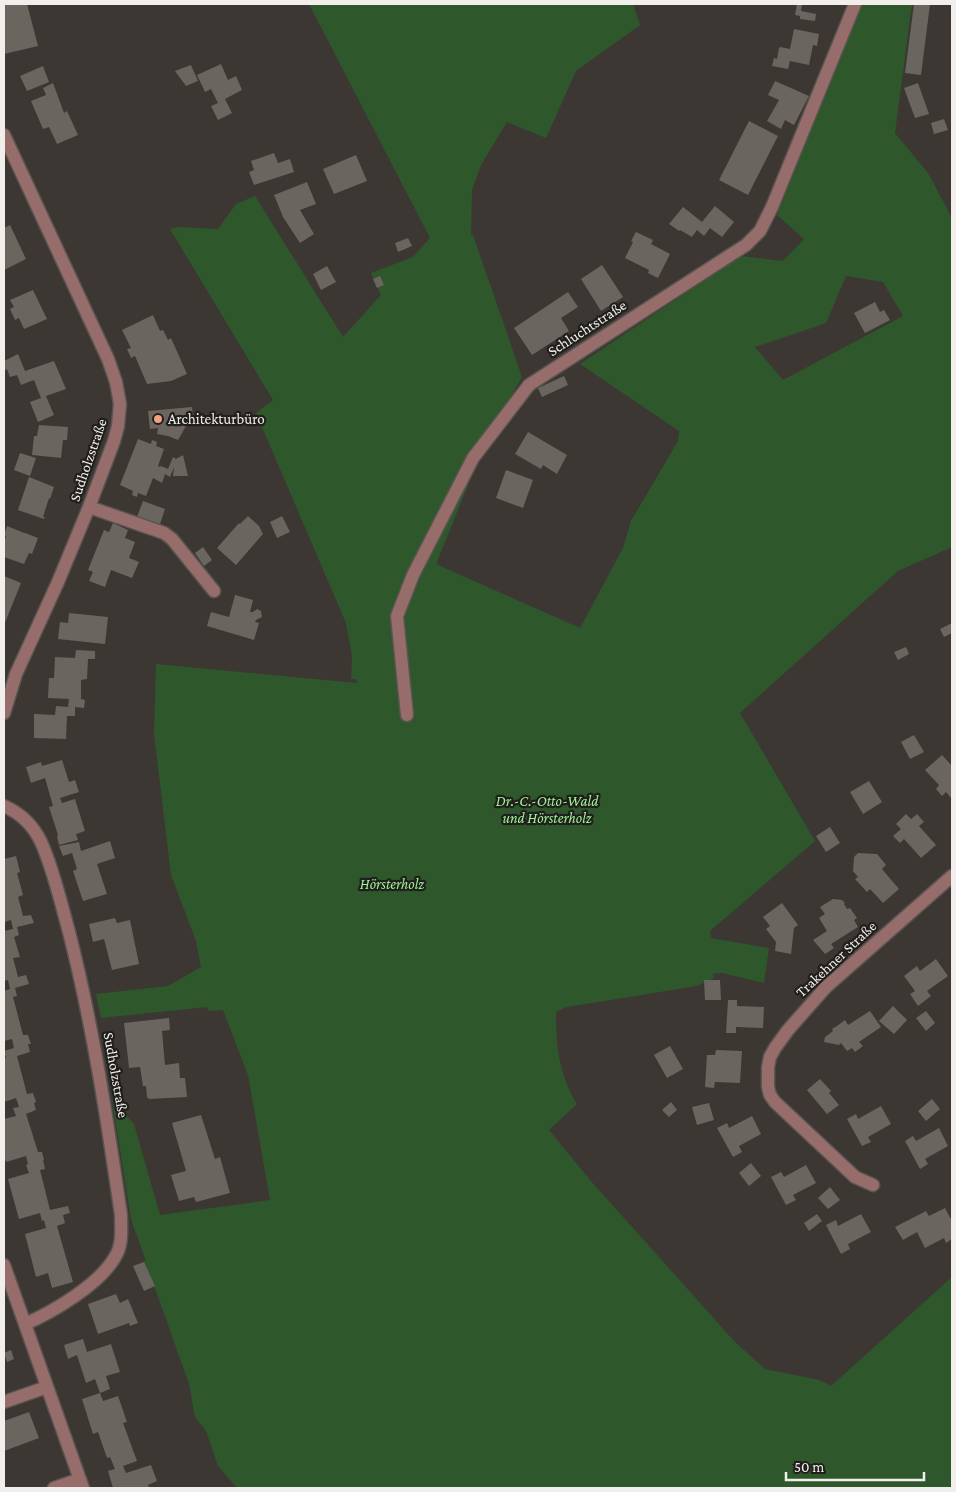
<svg xmlns="http://www.w3.org/2000/svg" width="956" height="1492" font-family="'Crimson Pro',serif">
  <style>
    .green { fill: #2e582c; fill-rule: evenodd }
    .building { fill: #6b6560 }
    .lines { fill: none; stroke-linecap: round; stroke-linejoin: round }
    .minor-casing { stroke: #595450; stroke-width: 15 }
    .minor { stroke: #976d6b; stroke-width: 12 }
    .poi-dot { fill: #f2a07f; stroke: #211f1c; stroke-width: 2 }
    .labels { text-anchor: middle; stroke-width: 4.5; stroke-linejoin: round; paint-order: stroke }
    .street-label { font-size: 15px; fill: #f2eeeb; stroke: #211f1c }
    .poi-label { font-size: 15px; fill: #f2eeeb; stroke: #211f1c; text-anchor: start }
    .park-label { font-size: 15px; font-style: italic; fill: #9ef598; stroke: #211f1c }
  </style>
  <rect width="100%" height="100%" fill="#3c3732"/>
  <!-- green -->
  <path class="green" d="M309,4H633L640,25L576,71L546,138L507,122L481,165L472,190L471,236L473,235L522,377L487,439L436,564L580,628L623,548L631,521L678,441L679,431L580,364L741,256L783,261L804,239L777,215L861,4H912L895,133L928,173L952,218V547L898,571L740,713L815,841L710,931L711,938L769,948L764,983L722,973L713,974L714,978L697,986L567,1007L556,1012C556,1046 559,1075 577,1104L549,1130L590,1180L735,1342L765,1369L820,1380L831,1386L952,1277V1488H237L218,1466L206,1431L195,1417L189,1384L156,1291L143,1262L146,1261L131,1219L112,1099L134,1124L160,1215L270,1200L248,1075L223,1010L208,1011L207,1007L101,1018L96,994L168,986L201,967L196,941L171,875L154,734L156,664L357,683L356,679H351L352,656L346,623L256,413L273,400L170,229L178,227L218,229L236,204L255,196L343,337L381,295L371,273L413,257L430,238ZM846,276L883,282L903,316L783,380L755,347L826,323Z"/>
  <!-- building -->
  <path class="building" d="M4,4H27L38,46L4,54Z
    M797,4H802L801,11L816,14L815,21L800,19V16L795,15Z
    M914,4H930L921,75L905,73Z
    M794,29L819,34L817,46L813,45L809,65L790,61L788,69L772,66L774,58L777,59L779,48L780,47L790,49Z
    M221,64L228,80L236,76L242,90L225,99L232,113L218,120L211,106L218,103L211,89L205,92L197,75Z
    M191,65L198,81L186,86L175,71Z
    M43,66L49,82L27,91L20,76Z
    M775,81L809,96L794,125L785,120L781,129L767,121L779,100L768,95Z
    M53,83L64,113L67,111L78,135L57,144L49,127L43,129L31,101L46,95L43,88Z
    M918,83L929,114L915,118L904,88Z
    M944,119L948,130L934,134L931,123Z
    M749,121L778,136L748,195L719,180Z
    M274,153L278,163L290,159L294,172L254,185L249,172L254,170L251,161Z
    M356,155L367,181L334,194L323,169Z
    M307,182L316,204L300,210L314,234L300,243L283,217L274,195Z
    M715,206L734,222L722,237L710,228L704,236L697,230L692,237L680,230L679,231L669,224L683,207L702,222Z
    M10,225L26,259L4,270V228Z
    M636,232L653,240L651,244L670,254L658,278L648,273L649,270L625,258L633,242L631,241Z
    M408,238L412,246L398,252L395,243Z
    M602,265L623,297L601,311L581,279Z
    M327,266L336,282L321,290L313,274Z
    M380,276L384,285L377,288L373,279Z
    M33,290L47,319L24,329L19,318L15,320L10,309L14,307L10,300Z
    M568,292L578,307L561,318L569,331L532,355L514,328Z
    M875,302L880,312L884,310L890,320L865,333L854,313Z
    M153,315L160,331L163,330L168,340L171,338L187,374L171,381L147,384L135,356L131,358L127,349L131,348L122,330Z
    M18,354L25,371L54,361L66,389L46,396L54,415L38,422L30,402L41,398L34,380L21,385L17,375L10,377L7,369L4,371V361Z
    M564,376L568,385L542,397L538,388Z
    M192,407L194,425L186,426L178,440L168,436L157,434L158,428L150,429L148,411Z
    M39,425L68,427L67,440H63L61,458L32,455L34,436H37Z
    M528,432L567,455L557,474L543,465L541,469L515,454Z
    M138,439L151,444L152,440L157,442L156,446L164,449L158,466L160,467L161,466L168,469L173,457L176,459L183,455L188,476H173L174,467L170,477L165,474L162,483L153,478L146,496L138,493L137,497L132,495L133,491L120,485Z
    M20,453L36,458L30,476L14,470Z
    M506,470L533,480L523,508L496,498Z
    M29,477L54,487L50,499L49,498L43,517H45L44,519L18,510Z
    M143,501L165,509L160,524L137,517Z
    M248,516L259,526L263,534L236,565L217,548L239,523L240,524Z
    M282,516L290,532L277,538L270,522Z
    M113,523L128,530L125,538L135,542L129,558L139,562L132,578L111,570L105,587L89,581L93,572L88,570L104,530L109,532Z
    M7,526L24,533H25L38,538L32,554L29,553L24,564L4,557V543L6,536L4,535Z
    M203,547L212,560L204,566L195,553Z
    M4,576L21,583L4,625Z
    M235,595L253,600L250,612H253L257,609L261,611L262,617L256,620L255,622L259,623L254,640L207,626L211,612L229,617Z
    M69,613L108,617L105,644L58,639L60,622L68,623Z
    M952,623V633L944,637L940,629Z
    M906,647L909,654L898,660L894,652Z
    M76,650L95,651V659H88L87,679L81,680V699L85,700L84,708L75,707V716H67L66,739L34,738V714L55,715L56,706L68,707L69,699L48,698L49,678H54L55,657L75,658Z
    M914,735L924,752L910,759L901,742Z
    M942,755L952,766V799L946,792L942,796L936,789L939,785L925,770Z
    M62,760L69,782L75,780L79,792L60,798L62,803L75,799L85,831L76,834L78,840L59,845L57,836L58,835L49,807L53,806L45,778L31,783L26,767L41,762L42,766Z
    M869,781L882,802L863,814L850,792Z
    M906,814L911,819L917,814L924,822L919,826L936,845L921,858L904,839L900,843L893,836L901,829L896,824Z
    M830,827L840,843L826,852L816,836Z
    M110,841L115,858L97,864L107,894L83,901L73,871L77,869L72,853L63,856L59,846L79,842L81,851Z
    M858,853L877,854L886,865L882,869L899,889L883,903L870,889L867,892L855,879L858,877L853,871L854,857Z
    M16,856L20,872L17,873L23,895L18,897L23,916L31,915L34,923L17,927L19,935L14,937L20,957L13,958L18,977L26,975L29,984L15,988L17,996L13,997L23,1035H28L31,1044H28L30,1052L17,1056L27,1094L33,1093L36,1102L34,1103L36,1110L26,1114L38,1152H42L44,1160H43L45,1169L40,1170L50,1210L68,1206L70,1213L63,1215L65,1223L57,1226L73,1282L52,1288L48,1273L36,1277L25,1234L46,1228L44,1220L42,1221L40,1213L19,1219L8,1179L29,1173L26,1165L28,1164L26,1156L6,1162L4,1156V1119L16,1116L13,1108L19,1107L16,1098L4,1102V1059L6,1058L4,1051L14,1048L12,1039L4,1041V991L10,989L8,980L4,981V931L13,929L11,920L4,922V859Z
    M833,899L842,900L845,903L844,904L847,909L850,908L857,918L854,920L858,927L831,944L834,948L825,954L813,940L827,931L819,918L825,914L820,907Z
    M782,903L798,925L794,928L791,954L775,951L776,942L766,929L770,926L763,917Z
    M115,918L117,923L130,920L139,964L112,970L104,939L93,942L89,924Z
    M936,959L948,976L927,991L931,996L918,1006L910,994L915,991L904,976L917,966L920,971Z
    M704,980H720L721,1000H705Z
    M728,1000H737V1006L764,1007L763,1028L736,1027V1033H726Z
    M893,1006L907,1020L894,1034L879,1021Z
    M870,1011L881,1027L859,1042L863,1046L855,1052L852,1048L847,1051L841,1043L839,1045L824,1042L825,1037L833,1031L832,1029L837,1026L845,1020L848,1025Z
    M926,1011L935,1023L926,1031L916,1018Z
    M169,1018L170,1030L162,1031L165,1065L179,1063L180,1078H185L187,1097L149,1099L147,1097L146,1086H143L140,1067L129,1068L124,1023Z
    M670,1046L683,1069L667,1078L654,1055Z
    M716,1050L742,1051L740,1083L715,1082L714,1088L705,1087L707,1055H715Z
    M820,1079L831,1091L829,1093L839,1105L827,1114L807,1090Z
    M932,1099L940,1109L926,1121L918,1111Z
    M671,1102L677,1110L669,1117L662,1110Z
    M709,1103L714,1120L697,1125L692,1107Z
    M881,1106L891,1124L868,1137L871,1142L862,1146L847,1119L856,1114L858,1119Z
    M201,1115L215,1159L220,1157L230,1193L196,1202L194,1197L179,1201L171,1175L186,1171L172,1123Z
    M752,1116L761,1134L739,1146L742,1152L733,1157L717,1128L727,1123L729,1128Z
    M939,1128L948,1146L925,1159L928,1164L920,1169L905,1141L913,1136L916,1141Z
    M751,1163L761,1176L749,1186L739,1173Z
    M806,1165L816,1183L793,1195L796,1200L786,1205L771,1177L781,1172L784,1177Z
    M830,1187L840,1200L828,1209L818,1198Z
    M945,1208L952,1221V1239L946,1243L944,1238L925,1248L917,1232L903,1240L895,1227L926,1211L929,1216Z
    M817,1214L822,1221L809,1231L804,1223Z
    M861,1214L871,1232L848,1244L850,1249L841,1254L826,1225L836,1220L838,1226Z
    M144,1262L155,1286L144,1291L133,1266Z
    M116,1294L120,1303L128,1299L138,1323L130,1326L129,1323L98,1334L88,1304Z
    M83,1339L87,1352L111,1344L120,1372L106,1376L110,1389L100,1393L103,1401L118,1396L127,1422L123,1423L137,1461L123,1466L126,1473L151,1465L157,1481L148,1485L149,1488H113L108,1471L115,1469L110,1457L107,1458L98,1432L93,1434L82,1399L100,1393L95,1379L86,1383L77,1355L68,1359L64,1345Z
    M11,1350L14,1359L7,1362L4,1353Z
    M29,1412L39,1438L4,1451V1421Z"/>
  <g class="lines">
    <!-- minor casing -->
    <g class="minor-casing">
      <path id="minor" d="M4,135L108,359L116,382L120,404L118,426L114,441L89,507L58,582L16,674L4,713
        M89,507L164,533L172,539L214,591
        M407,715L397,616L413,575L473,458L529,385L746,245L760,231L772,207L855,4
        M4,806C20,813 33,825 41,842C53,868 61,903 69,932C93,1026 107,1119 121,1215C121,1229 123,1245 115,1257C100,1284 53,1312 25,1324
        M873,1185L855,1177L775,1102L770,1095L768,1087V1067L770,1057L775,1048L788,1030L826,987L952,876
        M4,1265L83,1488
        M4,1402L47,1387
        M54,1488L80,1479"/>
    </g>
    <!-- minor -->
    <use href="#minor" class="minor"/>
  </g>
  <!-- markers -->
  <circle class="poi-dot" cx="158" cy="419" r="5"/>
  <g class="labels">
    <!-- street labels -->
    <g class="street-label">
      <text transform="translate(587 328) rotate(-33)" y="5">Schluchtstraße</text>
      <text transform="translate(88 460) rotate(-71)" y="5">Sudholzstraße</text>
      <text transform="translate(836 959) rotate(-43)" y="5">Trakehner Straße</text>
      <text transform="translate(116 1075) rotate(80)" y="5">Sudholzstraße</text>
    </g>
    <!-- poi labels -->
    <g class="poi-label">
      <text x="168" y="424">Architekturbüro</text>
    </g>
    <!-- park labels -->
    <g class="park-label">
      <text x="547" y="806">Dr.-C.-Otto-Wald<tspan x="547" dy="17">und Hörsterholz</tspan></text>
      <text x="392" y="889">Hörsterholz</text>
    </g>
  </g>
  <!-- border -->
  <rect width="956" height="1492" fill="none" stroke="#f2eeeb" stroke-width="10"/>
  <!-- scale -->
  <path d="M786 1472v8h138v-8" fill="none" stroke="#f2eeeb" stroke-width="2.5"/>
  <text x="794" y="1472" font-size="15" fill="#f2eeeb" stroke="#211f1c" stroke-width="4" paint-order="stroke">50 m</text>
</svg>
